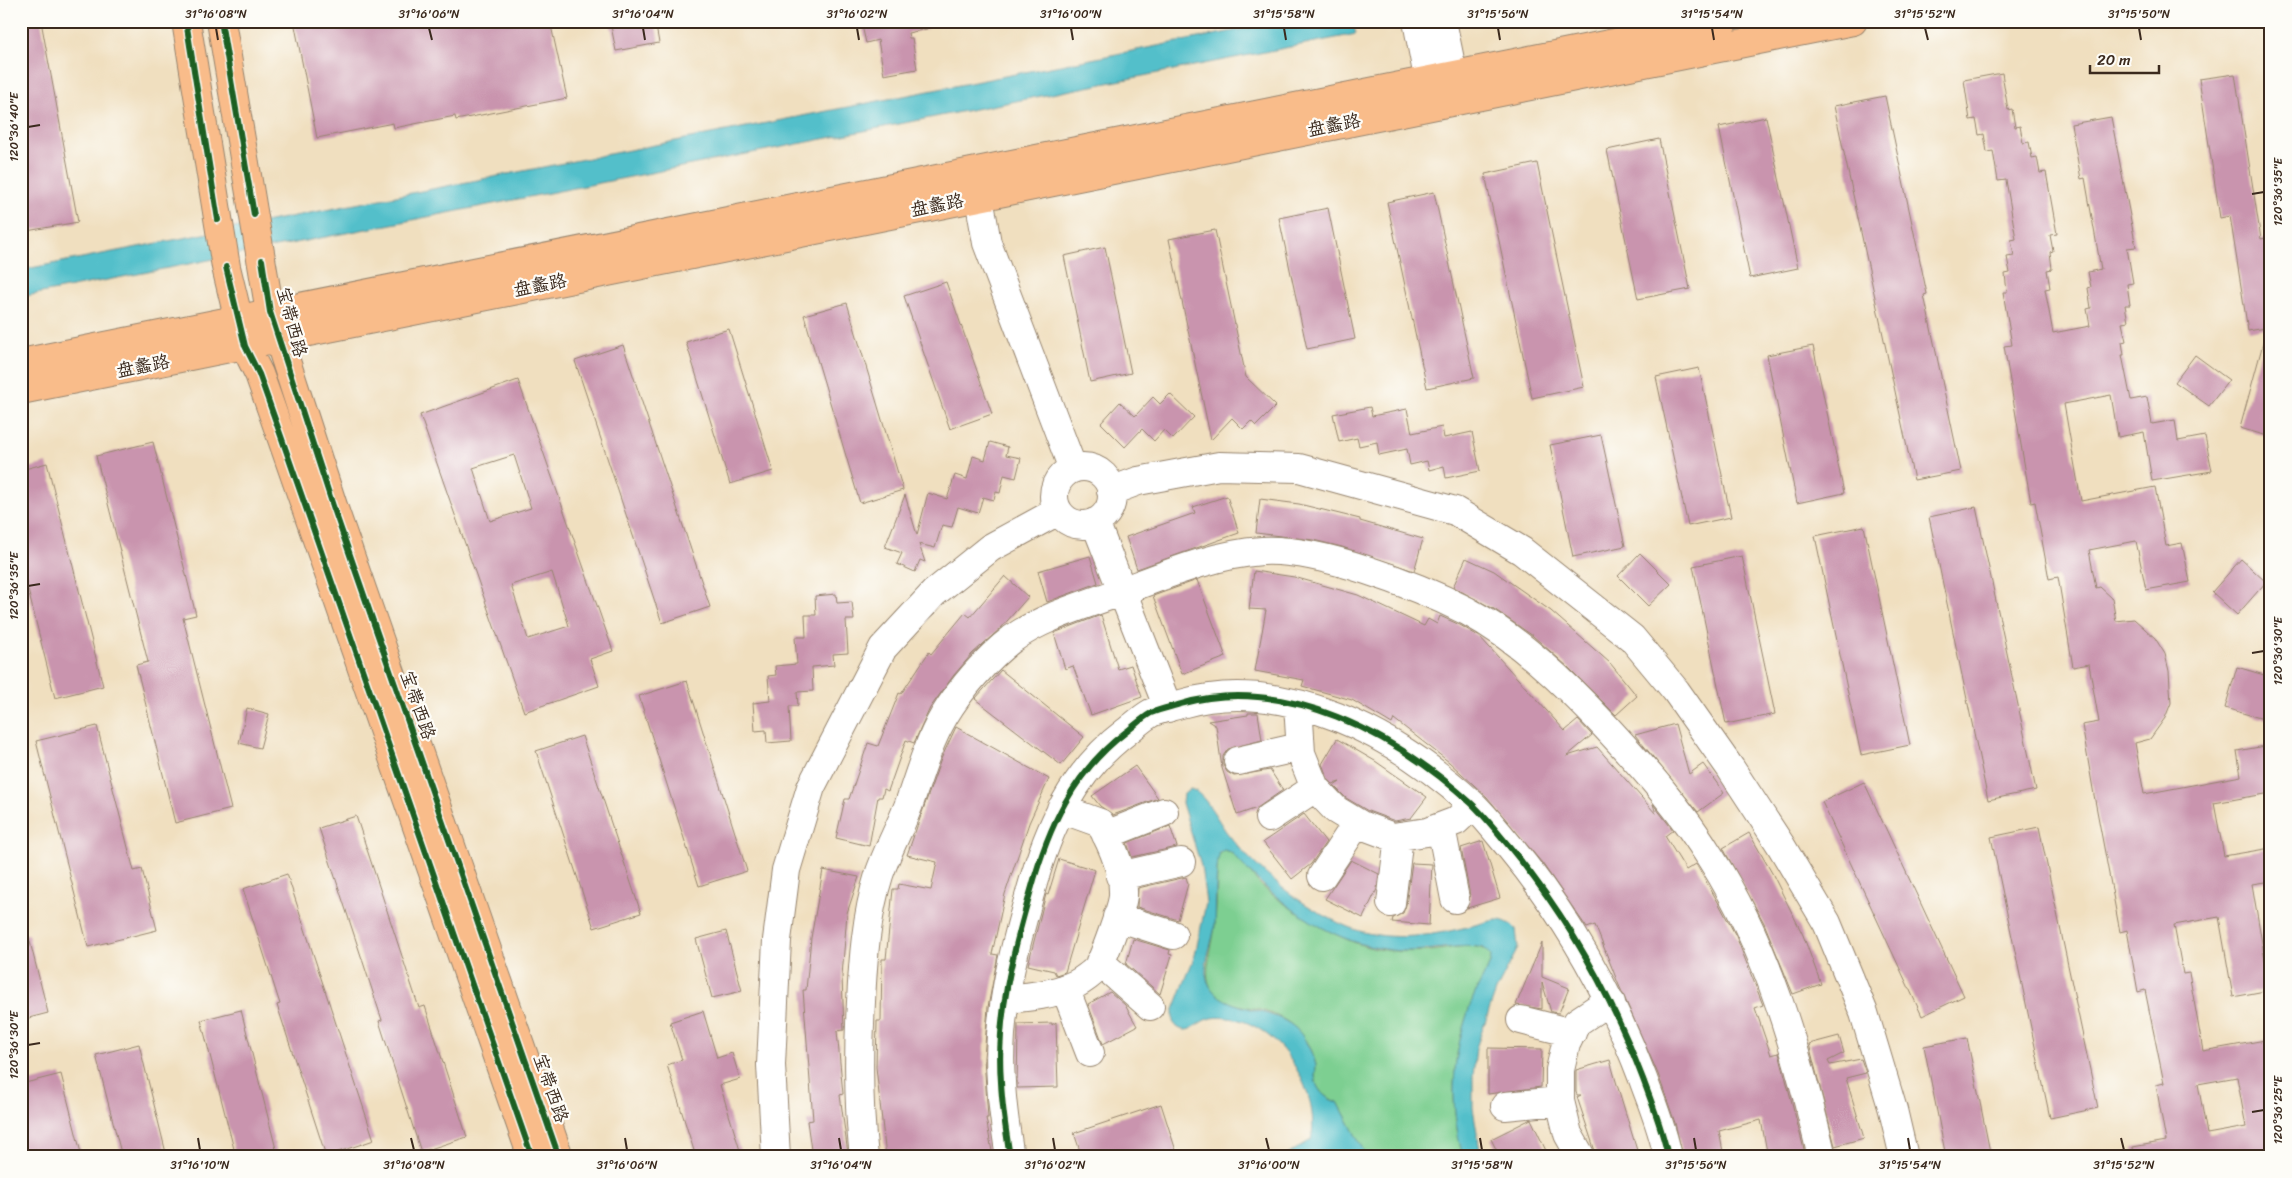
<svg xmlns="http://www.w3.org/2000/svg" width="2292" height="1178" font-family="Sriracha,'LXGW WenKai TC',sans-serif">
  <style>
    .green { fill: #7dcf91; stroke: #5c7c58 }
    .water { fill: #52bfca; stroke: #467474 }
    .building { fill: #c994ae; fill-rule: evenodd }
    .lines { fill: none; stroke-linecap: round; stroke-linejoin: round }
    .minor-casing { stroke: #96846e; stroke-width: 30 }
    .major-casing { stroke: #96846e; stroke-width: 30 }
    .minor { stroke: #fff; stroke-width: 28 }
    .major { stroke: #f9bc8a; stroke-width: 28 }
    .cycleway-casing { stroke: #fdfcf7; stroke-width: 9 }
    .cycleway { stroke: #1b5e20; stroke-width: 6 }
    .ticks { fill: none; stroke: #3b2a1e; stroke-width: 2 }
    .labels { text-anchor: middle; stroke-width: 4.5; stroke-linejoin: round; paint-order: stroke }
    .street-label { font-size: 18px; fill: #3b2a1e; stroke: #fdfcf7 }
    .neatline { fill: none; stroke: #3b2a1e; stroke-width: 2 }
    .ticks-label { font-size: 12px; text-anchor: middle; fill: #3b2a1e }
  </style>
  <rect width="100%" height="100%" fill="#fdfcf7"/>
  <filter id="ink" filterUnits="userSpaceOnUse"><feTurbulence type="fractalNoise" baseFrequency=".02" numOctaves="2"/><feDisplacementMap in="SourceGraphic" scale="10" xChannelSelector="R" yChannelSelector="G"/><feConvolveMatrix kernelMatrix="1 2 1 2 8 2 1 2 1" color-interpolation-filters="sRGB"/></filter>
  <filter id="wash" filterUnits="userSpaceOnUse"><feTurbulence type="fractalNoise" baseFrequency=".0096" numOctaves="4" result="noise"/><feDisplacementMap in="SourceGraphic" scale="20" xChannelSelector="R" yChannelSelector="G"/><feGaussianBlur stdDeviation="1.12" result="paint"/><feColorMatrix in="noise" values="0 0 0 0 0 0 0 0 0 0 0 0 0 0 0 0 0 1.4 0 .05"/><feComposite in="paint" operator="in"/></filter>
  <g filter="url(#wash)">
    <rect width="100%" height="100%" fill="#f0dfbf"/>
    <!-- green -->
    <path class="green" d="M1224,850C1236,852 1252,877 1262,886C1291,911 1331,936 1368,947C1387,952 1409,952 1429,951C1447,950 1472,941 1488,951L1491,956L1490,963C1485,975 1478,986 1473,998C1452,1053 1448,1099 1463,1157H1367L1338,1102C1326,1099 1315,1090 1315,1076C1315,1072 1316,1069 1316,1065C1314,1056 1308,1044 1303,1037C1291,1019 1268,1011 1247,1007C1190,996 1210,967 1215,925C1217,902 1216,879 1218,856Z"/>
    <!-- water -->
    <path class="water" d="M1284,21H1352L1356,34L21,297V270Z
      M1190,789C1204,791 1219,823 1228,834C1258,872 1303,908 1348,927C1385,942 1425,937 1463,928C1474,926 1486,921 1497,920C1505,920 1511,924 1516,929L1518,948L1496,991L1476,1048L1473,1076V1108L1481,1157H1463C1448,1099 1452,1053 1473,998C1478,986 1485,975 1490,963L1491,956L1484,948C1464,943 1431,951 1408,951C1339,951 1275,903 1231,852L1224,850L1220,852C1215,866 1216,907 1215,925C1213,941 1205,958 1206,974C1211,1016 1277,1002 1301,1034C1307,1043 1313,1055 1316,1065C1316,1069 1315,1072 1315,1076C1315,1089 1326,1100 1338,1102L1367,1157H1283L1311,1140C1322,1092 1278,1022 1228,1018C1220,1017 1212,1017 1205,1020C1195,1025 1188,1035 1177,1027L1173,1022V1012L1195,955L1206,903L1201,866L1182,803L1183,795Z"/>
    <g id="blocks">
      <!-- building -->
      <path class="building" d="M21,21H41L78,222L21,232Z
        M294,21H550L567,98L456,120L455,116L394,128L393,123L317,138Z
        M610,21H655L659,43L616,51Z
        M861,21H926L927,29L908,33L909,38H912L917,69L884,75L878,40L866,43Z
        M2002,73L2008,110L2012,109L2015,127L2020,126L2023,143L2029,142L2032,158L2037,157L2040,173L2046,172L2057,234L2050,235L2053,251L2050,252L2052,269L2047,270L2050,288L2045,289L2053,333L2090,326L2087,309L2091,308L2088,288L2091,287L2088,272L2101,269L2085,178L2081,179L2071,124L2111,117L2136,247L2127,248L2133,283L2127,284L2130,305H2125L2128,322L2122,323L2126,341L2122,342L2124,355H2122L2131,400L2147,397L2152,424L2175,420L2178,441L2205,436L2212,471L2152,481L2144,432L2118,437L2111,395L2064,404L2081,501L2155,487L2166,546L2182,543L2190,582L2146,590L2136,541L2089,550L2096,588L2100,587L2112,598L2116,621L2134,619L2155,638L2165,654L2169,671L2171,703L2165,718L2150,739L2135,743L2144,794L2241,776L2237,751L2271,745V793L2214,803L2224,856L2271,848V881L2252,884L2270,990L2233,997L2219,917L2174,925L2183,974L2189,973L2203,1051L2271,1039V1157H2134L2133,1147L2166,1141L2156,1085L2164,1083L2145,990L2138,992L2127,930L2120,932L2094,795L2082,725L2099,722L2089,664L2073,667L2058,577L2049,579L2035,502L2031,503L2004,346L2012,345L2003,292H2007L2005,274L2010,273L2007,257L2014,256L2011,240L2016,239L2006,180L1998,181L1993,151L1987,152L1984,134L1979,135L1976,119L1970,120L1964,80ZM2237,1077L2246,1127L2207,1134L2198,1084Z
        M2235,74L2261,239L2271,237V327L2248,331L2230,216L2220,218L2199,79Z
        M1885,96L1927,294L1924,295L1961,471L1914,480L1834,106Z
        M1766,117L1798,268L1750,278L1719,127Z
        M1659,139L1690,289L1638,299L1607,150Z
        M1537,163L1584,387L1532,398L1485,174Z
        M1434,192L1474,378L1427,388L1387,202Z
        M1328,208L1355,339L1307,349L1279,218Z
        M1215,230L1246,377L1276,406L1256,426L1251,421L1243,429L1232,418L1211,440L1169,239Z
        M1105,247L1131,373L1090,382L1064,256Z
        M946,282L992,414L950,429L904,296Z
        M847,303L903,490L860,503L804,315Z
        M729,329L773,471L730,484L686,342Z
        M2265,336L2271,337V437L2240,428Z
        M623,345L710,607L662,623L575,361Z
        M1813,346L1844,493L1797,503L1767,355Z
        M2195,355L2229,380L2209,406L2175,382Z
        M1699,368L1731,517L1688,526L1656,377Z
        M518,380L613,651L590,659L599,686L524,712L420,415ZM514,455L531,508L490,521L473,468ZM552,572L569,626L528,639L511,585Z
        M1170,394L1194,417L1173,439L1164,430L1154,441L1142,429L1125,447L1101,423L1120,402L1135,416L1153,397L1160,404Z
        M1370,407L1372,416L1407,409L1412,433L1442,427L1444,438L1472,432L1480,471L1446,478L1444,466L1429,470L1427,461L1410,465L1407,449L1379,455L1377,442L1359,446L1357,438L1339,442L1333,414Z
        M1601,435L1625,546L1573,557L1550,445Z
        M153,442L196,615L183,618L231,809L175,823L136,665L148,662L96,456Z
        M990,442L1008,447L1006,455L1021,458L1016,478L1004,475L1000,493L996,492L994,500L983,497L978,513L958,507L952,527L942,525L935,548L919,544L925,562L920,560L915,572L897,564L902,553L885,547L905,495L917,535L928,493L947,499L955,475L967,479L973,456L985,460Z
        M47,463L103,686L55,698L21,562V470Z
        M1227,496L1239,533L1137,569L1126,537L1195,513L1193,507Z
        M1260,499L1299,504L1360,519V521L1423,539L1414,571L1342,547L1313,540L1256,533Z
        M1976,507L2036,790L1988,800L1929,517Z
        M1864,526L1910,745L1861,755L1815,536Z
        M1640,553L1671,584L1648,606L1618,576Z
        M1090,556L1098,583L1047,602L1038,571Z
        M1742,556L1775,714L1726,724L1693,566Z
        M1466,558L1494,571L1551,611L1610,663L1637,696L1616,715L1568,667L1533,636L1494,609L1453,587Z
        M2241,559L2266,582L2237,615L2212,592Z
        M1254,571L1294,577L1358,595L1424,626L1428,619L1437,624L1440,616L1460,625L1480,637L1565,731L1578,720L1592,735L1567,756L1597,747L1656,814L1653,804L1673,830L1665,836L1686,870L1696,864L1718,902L1736,936L1763,1005L1755,1008L1771,1055L1779,1053L1806,1157H1768L1761,1120L1719,1131L1724,1157H1683L1675,1123L1658,1074L1618,983L1595,925L1587,928L1542,863L1487,797L1449,762L1394,719L1392,724L1352,700L1302,686L1304,680L1255,671L1266,610L1249,609Z
        M1005,576L1028,597L1001,628L972,654L954,675L930,708L914,743L906,740L888,791L884,789L882,797H878L869,846L836,838L845,799H849L868,743L878,746L899,693L901,694L929,652L931,654L965,613L970,617Z
        M1197,580L1226,657L1182,674L1153,596Z
        M836,594L837,603L852,602L854,620H846L848,653L833,654L834,665L812,667L813,691L797,692L798,706H789L791,741L767,743L766,730L755,731L753,703L770,701L768,676L776,675L775,666L797,664L795,637H806L805,615H816L815,596Z
        M1101,615L1118,669L1131,665L1142,697L1091,715L1073,666L1065,669L1054,633Z
        M2237,667L2271,677V707L2267,720L2225,708Z
        M1001,670L1084,737L1061,765L975,699Z
        M687,681L747,871L699,886L639,696Z
        M247,708L269,714L260,748L239,743Z
        M1248,713H1258L1262,740L1228,749L1223,756V765L1227,772L1234,776L1270,770L1283,790L1257,808L1237,815L1222,768L1216,726L1208,721L1248,715Z
        M1675,724L1689,774L1703,764L1724,793L1698,812L1635,735Z
        M97,726L134,871L142,869L157,930L88,947L36,741Z
        M956,727L1049,779L1029,823L1005,894L992,954L998,955L988,1007L984,1058L988,1118H986L993,1157H886L876,1067L877,1021H881L882,959H886L893,889H898L899,884L931,890L937,862L907,855L941,759Z
        M582,736L641,913L594,928L536,751Z
        M1337,739L1375,761L1427,797L1411,818L1395,821L1368,811L1346,798L1334,786L1340,782L1333,784L1328,779L1322,764Z
        M1135,766L1158,798L1113,815L1100,806L1092,796Z
        M1864,782L1964,996L1922,1016L1822,802Z
        M1304,814L1326,842L1311,864L1292,879L1263,842Z
        M356,816L419,1008L425,1006L467,1137L421,1152L379,1021L382,1020L319,828Z
        M1170,826L1177,847L1132,857L1127,843Z
        M2039,827L2098,1108L2050,1118L1991,837Z
        M1749,833L1772,873L1803,935L1821,984L1793,994L1764,923L1723,848Z
        M1483,841L1500,898L1467,908L1470,896L1461,848Z
        M1059,859L1095,870L1065,972L1056,975L1054,971L1028,965L1046,894L1048,895Z
        M1351,860L1379,874L1377,889L1363,918L1325,899Z
        M1412,863L1432,864L1429,925L1392,922L1393,918L1403,913L1406,905Z
        M823,870L859,877L847,913L842,976L844,1030L837,1031L843,1094L840,1095L848,1154L812,1157L807,1121L813,1120L803,990H806L811,938Z
        M287,874L374,1140L326,1156L277,1005L280,1004L243,889Z
        M1186,877L1188,884L1178,920L1137,907L1138,888Z
        M726,931L742,991L712,998L696,939Z
        M28,934L48,1013L21,1020V935Z
        M1133,939L1170,950L1169,954L1172,955L1160,994L1126,964Z
        M1542,943V977L1569,988L1559,1013L1551,1012L1542,982V1009L1516,1005Z
        M1110,992L1125,1005L1137,1026L1103,1044L1088,1004Z
        M241,1010L278,1157H236L201,1020Z
        M703,1011L717,1058L732,1053L740,1079L720,1085L742,1157H696L667,1065L682,1060L670,1022Z
        M1056,1022L1058,1087L1017,1088L1018,1024L1052,1023V1025Z
        M1839,1036L1844,1053L1828,1061L1830,1065L1861,1059L1866,1073L1846,1078L1864,1138L1835,1146L1809,1044Z
        M1967,1038L1991,1157H1946L1924,1046Z
        M139,1044L167,1157H122L96,1055Z
        M1488,1048L1542,1049L1541,1087L1488,1094Z
        M1610,1060L1615,1078L1639,1157H1597L1577,1097L1581,1095H1577L1576,1092V1070Z
        M61,1074L82,1157H25L21,1141V1084Z
        M1161,1104L1178,1157H1082L1074,1133Z
        M1531,1119L1549,1157H1500L1491,1139Z"/>
    </g>
  </g>
  <g filter="url(#ink)">
    <use href="#blocks" fill-opacity="0" stroke="#96846e" stroke-width="1"/>
    <g class="lines">
      <!-- minor casing -->
      <g class="minor-casing">
        <path id="minor" d="M1417,21L1433,103
          M1442,21L1458,99
          M975,175L987,243L1073,469
          M1054 496a29 29 0 1 1 58 0a29 29 0 1 1-58 0Z
          M1111,491L1138,481L1219,466L1299,468L1455,511L1522,551L1632,638L1676,691L1731,769L1780,844L1827,923L1864,1013L1893,1110L1904,1157
          M1095,522L1168,708
          M1298,704L1301,753L1315,788L1336,810L1361,825L1393,837L1427,832L1456,821L1473,805
          M1238,761L1300,747
          M1269,818L1315,788
          M1441,827L1455,899
          M1106,835L1164,812
          M1120,876L1181,862
          M1322,876L1357,823
          M1391,903L1399,836
          M1117,917L1173,935
          M1100,962L1150,1006
          M1065,988L1090,1053
          M1005,999C1029,997 1053,995 1076,984C1082,981 1093,973 1097,968C1103,961 1123,905 1123,895C1124,872 1111,843 1100,823L1061,809
          M1521,1020L1572,1033
          M1505,1106L1560,1101
          M776,1157L771,1065L777,940L786,870L811,787L883,648L934,593L990,548L1058,511
          M864,1157C858,1105 858,1054 861,1002C863,960 866,916 879,875C887,851 900,828 909,804C919,775 928,743 944,716C961,688 986,659 1012,639C1047,614 1091,604 1130,588C1172,572 1217,554 1262,551C1319,548 1416,585 1467,611C1519,639 1565,683 1605,726C1644,768 1682,811 1712,860C1769,949 1798,1055 1822,1157
          M1010,1157C1006,1132 1002,1107 1001,1082C996,1017 1013,952 1031,890C1048,828 1073,772 1126,732C1134,726 1142,718 1151,713C1160,709 1171,707 1181,704C1285,674 1396,735 1471,803C1485,816 1497,832 1509,846C1567,916 1611,994 1643,1079C1652,1104 1663,1130 1668,1157
          M1581,1157L1568,1134L1560,1101V1070L1566,1044L1577,1022L1598,1008L1611,1003"/>
      </g>
      <!-- major casing -->
      <g class="major-casing">
        <path id="major" d="M186,21L226,267L245,346L259,374L282,439L532,1157
          M221,21L270,312L333,506L559,1157
          M21,363L1724,21
          M21,390L1853,21"/>
      </g>
      <!-- minor -->
      <use href="#minor" class="minor"/>
      <!-- major -->
      <use href="#major" class="major"/>
      <!-- cycleway casing -->
      <g class="cycleway-casing">
        <path id="cycleway" d="M186,21L218,220
          M221,21L254,215
          M262,260L270,312L333,506L559,1157
          M226,267L245,346L259,374L282,439L532,1157
          M1010,1157C1006,1132 1002,1107 1001,1082C996,1017 1013,952 1031,890C1048,828 1073,772 1126,732C1134,726 1142,718 1151,713C1160,709 1171,707 1181,704C1285,674 1396,735 1471,803C1485,816 1497,832 1509,846C1567,916 1611,994 1643,1079C1652,1104 1663,1130 1668,1157"/>
      </g>
      <!-- cycleway -->
      <use href="#cycleway" class="cycleway"/>
    </g>
  </g>
  <!-- ticks -->
  <path class="ticks" d="M216,28L218,40M429,28L432,40M643,28L645,40M857,28L859,40M1071,28L1073,40M1284,28L1286,40M1498,28L1500,40M1712,28L1714,40M1925,28L1928,40M2139,28L2141,40M28,127L40,125M2252,194L2264,192M28,586L40,584M2252,653L2264,651M28,1045L40,1043M2252,1112L2264,1110M198,1138L200,1150M411,1138L414,1150M625,1138L627,1150M839,1138L841,1150M1053,1138L1055,1150M1266,1138L1269,1150M1480,1138L1482,1150M1694,1138L1696,1150M1908,1138L1910,1150M2121,1138L2124,1150"/>
  <g class="labels">
    <!-- street labels -->
    <g class="street-label">
      <text transform="translate(1334 125) rotate(-11)" y="6">盘蠡路</text>
      <text transform="translate(937 205) rotate(-11)" y="6">盘蠡路</text>
      <text transform="translate(540 285) rotate(-11)" y="6">盘蠡路</text>
      <text transform="translate(292 322) rotate(75)" y="6">宝带西路</text>
      <text transform="translate(143 366) rotate(-11)" y="6">盘蠡路</text>
      <text transform="translate(418 705) rotate(71)" y="6">宝带西路</text>
      <text transform="translate(551 1088) rotate(71)" y="6">宝带西路</text>
    </g>
  </g>
  <!-- margin -->
  <rect width="2292" height="1178" fill="none" stroke="#fdfcf7" stroke-width="55"/>
  <!-- scale -->
  <path d="M2090 65v8h69v-8" fill="none" stroke="#3b2a1e" stroke-width="2.5"/>
  <text x="2097" y="65" font-size="15" fill="#3b2a1e" stroke="#fdfcf7" stroke-width="4" paint-order="stroke">20 m</text>
  <rect x="28" y="28" width="2236" height="1122" class="neatline"/>
  <g class="ticks-label">
    <text x="216" y="18">31°16'08"N</text>
    <text x="429" y="18">31°16'06"N</text>
    <text x="643" y="18">31°16'04"N</text>
    <text x="857" y="18">31°16'02"N</text>
    <text x="1071" y="18">31°16'00"N</text>
    <text x="1284" y="18">31°15'58"N</text>
    <text x="1498" y="18">31°15'56"N</text>
    <text x="1712" y="18">31°15'54"N</text>
    <text x="1925" y="18">31°15'52"N</text>
    <text x="2139" y="18">31°15'50"N</text>
    <text transform="translate(14 127) rotate(-90)" y="4">120°36'40"E</text>
    <text transform="translate(2278 192) rotate(-90)" y="4">120°36'35"E</text>
    <text transform="translate(14 586) rotate(-90)" y="4">120°36'35"E</text>
    <text transform="translate(2278 651) rotate(-90)" y="4">120°36'30"E</text>
    <text transform="translate(14 1045) rotate(-90)" y="4">120°36'30"E</text>
    <text transform="translate(2278 1110) rotate(-90)" y="4">120°36'25"E</text>
    <text x="200" y="1169">31°16'10"N</text>
    <text x="414" y="1169">31°16'08"N</text>
    <text x="627" y="1169">31°16'06"N</text>
    <text x="841" y="1169">31°16'04"N</text>
    <text x="1055" y="1169">31°16'02"N</text>
    <text x="1269" y="1169">31°16'00"N</text>
    <text x="1482" y="1169">31°15'58"N</text>
    <text x="1696" y="1169">31°15'56"N</text>
    <text x="1910" y="1169">31°15'54"N</text>
    <text x="2124" y="1169">31°15'52"N</text>
  </g>
</svg>
